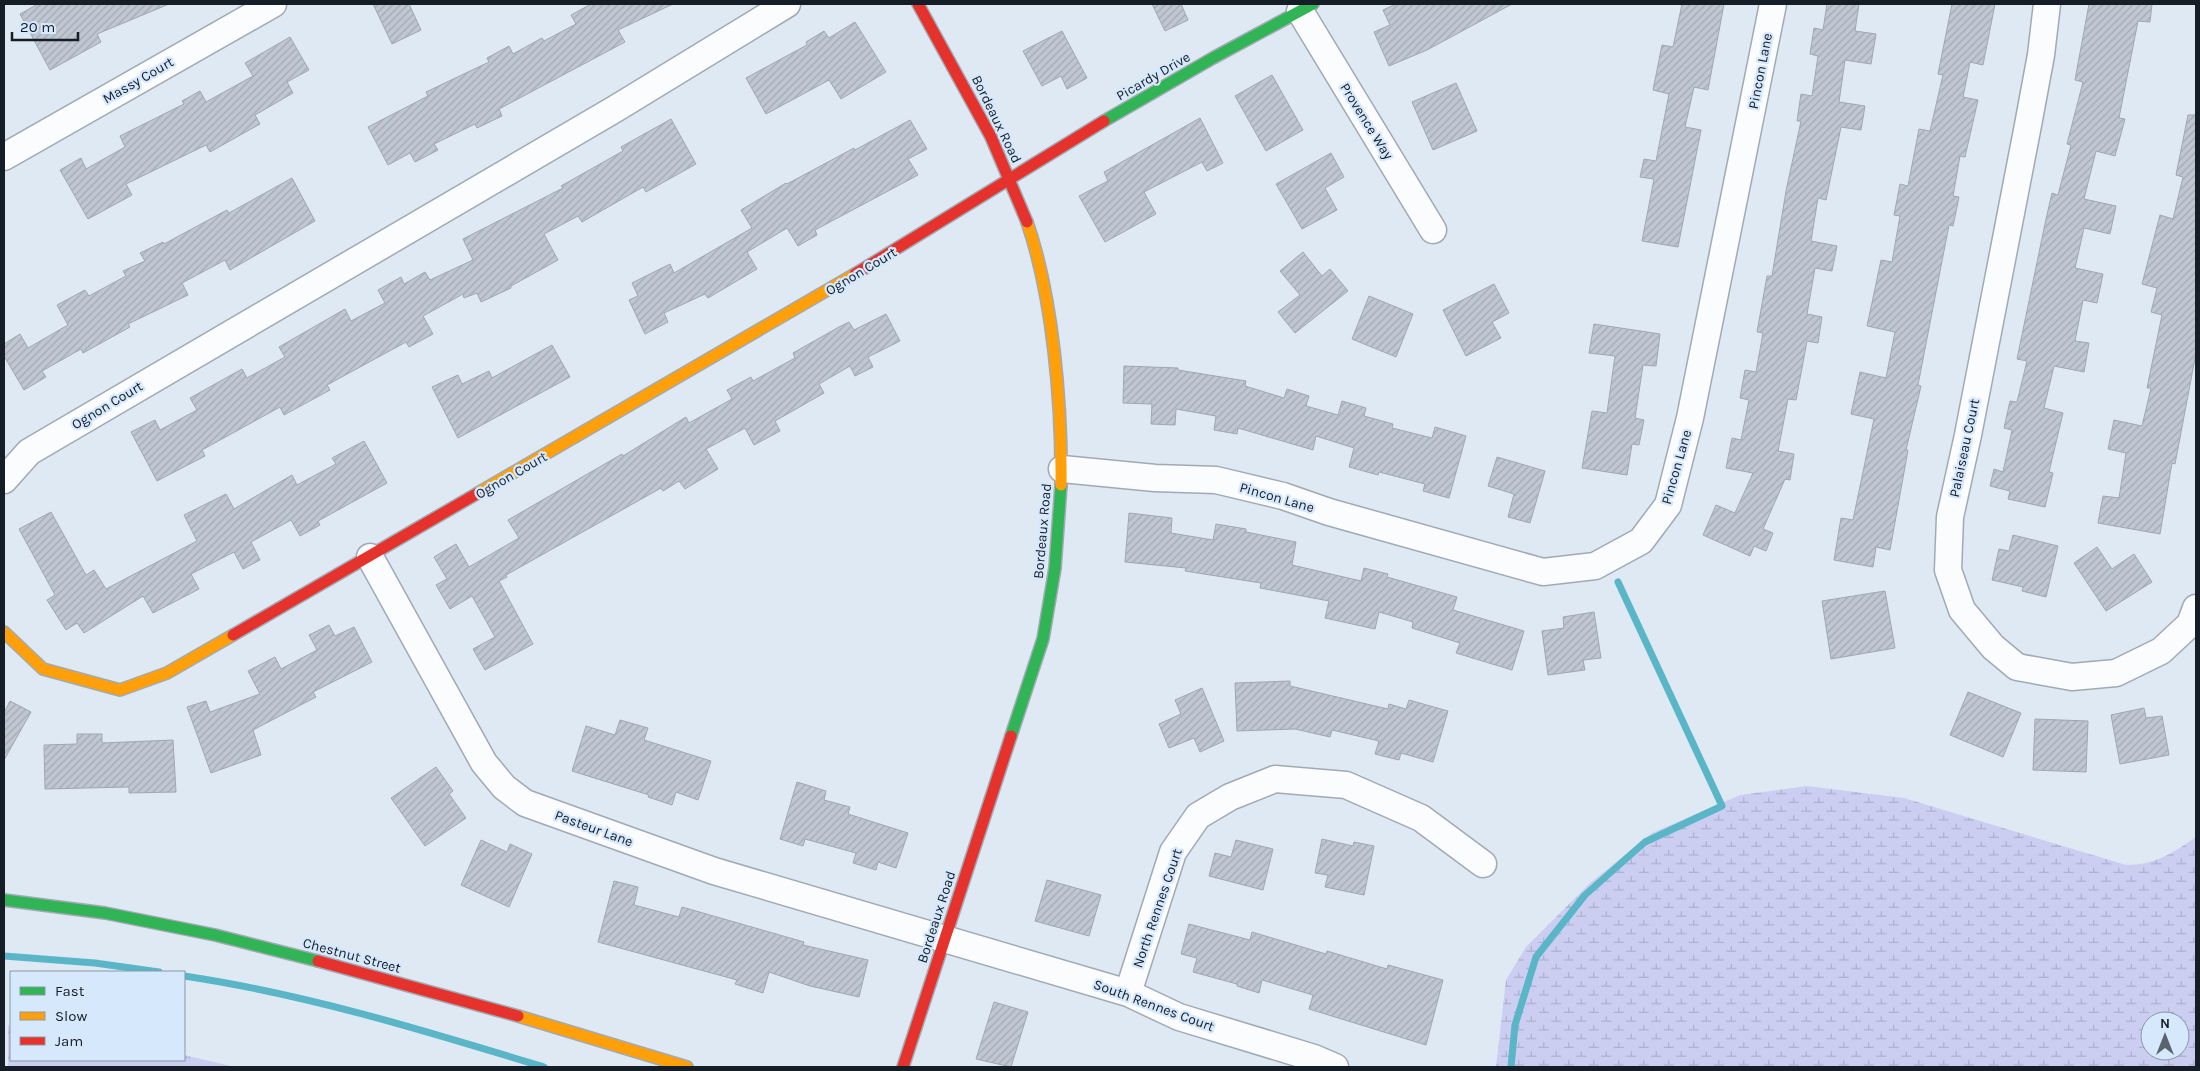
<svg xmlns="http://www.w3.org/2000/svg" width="2200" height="1071" font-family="Karla,sans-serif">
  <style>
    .grass { fill: url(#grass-tufts) }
    .wetland { fill: url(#wetland-marsh); fill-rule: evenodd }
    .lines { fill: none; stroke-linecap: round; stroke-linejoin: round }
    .stream { stroke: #5ab6c6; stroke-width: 7 }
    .building { fill: url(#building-hatch); stroke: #a0a7b1 }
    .street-casing { stroke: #a1aab3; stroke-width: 29 }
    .fast-casing { stroke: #a1aab3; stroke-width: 14 }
    .slow-casing { stroke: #a1aab3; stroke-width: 14 }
    .jam-casing { stroke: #a1aab3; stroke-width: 14 }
    .street { stroke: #fafcfd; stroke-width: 26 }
    .fast { stroke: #30b455; stroke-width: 11 }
    .slow { stroke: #ff9f0a; stroke-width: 11 }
    .jam { stroke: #e5322d; stroke-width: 11 }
    .labels { text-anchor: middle; stroke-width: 4.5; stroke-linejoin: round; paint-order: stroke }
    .street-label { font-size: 14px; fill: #151d26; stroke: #d6e8fc }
  </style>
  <defs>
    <pattern id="grass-tufts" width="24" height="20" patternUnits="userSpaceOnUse" patternTransform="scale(1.25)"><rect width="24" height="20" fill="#cbcdf1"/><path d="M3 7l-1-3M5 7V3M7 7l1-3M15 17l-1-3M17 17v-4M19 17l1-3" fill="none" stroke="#adb0ce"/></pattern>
    <pattern id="wetland-marsh" width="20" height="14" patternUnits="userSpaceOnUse" patternTransform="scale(1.25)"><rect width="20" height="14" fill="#cbcdf1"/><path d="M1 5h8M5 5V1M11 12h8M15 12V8" fill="none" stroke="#adb0ce"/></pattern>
    <pattern id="building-hatch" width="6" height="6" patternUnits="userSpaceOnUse" patternTransform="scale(1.25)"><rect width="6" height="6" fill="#c0c7d2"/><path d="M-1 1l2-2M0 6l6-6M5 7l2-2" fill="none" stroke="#a4aab4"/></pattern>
  </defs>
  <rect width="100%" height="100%" fill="#dee9f4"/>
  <!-- grass -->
  <path class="grass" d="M8,1025L11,1026V1060H184V1055L235,1067H8Z"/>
  <!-- wetland -->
  <path class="wetland" d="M1807,786L1904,798L2126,865C2155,865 2173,853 2196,837V1067H1496L1506,980L1526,947L1589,884L1652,833L1740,795ZM2150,1021H2180V1051H2150Z"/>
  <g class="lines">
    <!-- stream -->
    <path class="stream" d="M4,956L95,963L159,972
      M184,976C306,994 426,1031 544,1067
      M1511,1067L1515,1025L1536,957L1585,895L1645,842L1722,806L1618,582"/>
  </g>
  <!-- building -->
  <path class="building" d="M38,4H169L97,34L101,42L50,70L20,14Z
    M373,4H409L421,30L392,44Z
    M591,4H673L618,30L625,42L499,109L502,116L477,128L475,124L434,144L438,150L415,162L410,153L388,165L368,127L428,96L426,92L489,62L487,58L509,46L513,54L542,38L544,41L576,24L571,15Z
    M1152,4H1181L1188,20L1165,31Z
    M1396,4H1512L1427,50L1389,66L1374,32L1390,25L1383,10Z
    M1682,4H1724L1708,90L1694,87L1685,127L1701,130L1678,247L1642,241L1654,179L1640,177L1644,159L1656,161L1669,94L1653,90L1662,45L1673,47Z
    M1827,4H1859L1855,31L1876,34L1871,64L1845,60L1839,102L1865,106L1861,130L1841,127L1826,200L1818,198L1811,241L1837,246L1832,271L1815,268L1807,314L1822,317L1818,343L1807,341L1796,400L1788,399L1778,451L1794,454L1790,480L1785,479L1763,529L1773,533L1766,551L1754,546L1750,556L1703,535L1716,505L1735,513L1753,473L1726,468L1732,438L1741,440L1749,400L1740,398L1745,370L1756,372L1763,333L1757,332L1767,276H1772L1786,191L1801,121H1797L1801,94L1812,96L1818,56L1810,54L1814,28L1823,30Z
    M1952,4H1995L1983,65L1970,62L1963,97L1978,100L1965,157L1960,156L1953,196L1959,197L1953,226L1949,225L1918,385L1921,386L1906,450H1908L1890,550L1876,547L1873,567L1834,560L1841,518L1853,520L1874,419L1851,414L1860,372L1886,378L1895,332L1867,326L1873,298L1881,260L1892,262L1900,216L1894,215L1900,184L1908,186L1919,129L1930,131L1943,75L1938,74Z
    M2089,4H2152L2150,22L2138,21L2119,118L2125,119L2115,156L2096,151L2084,199L2116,206L2110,234L2084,228L2075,268L2103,274L2097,303L2083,300L2075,341L2089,343L2084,372L2054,366L2044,408L2063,413L2049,472L2053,473L2045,507L2008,499L2010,491L1990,486L1994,469L2003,472L2012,430L2004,428L2010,401L2017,402L2027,361L2017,359L2046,219L2052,193L2058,195L2071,145L2067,144L2083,82L2075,80Z
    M855,22L886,72L841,99L829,80L766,114L746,78L807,45L806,42L824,31L829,38Z
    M1062,31L1087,78L1067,89L1061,76L1042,86L1023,51Z
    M290,37L309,70L287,82L293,93L255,115L260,124L210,152L206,145L126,184L132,195L88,219L60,170L81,158L86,169L125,147L120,136L184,104L182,101L200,91L206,102L253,76L245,63Z
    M1272,75L1303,130L1266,151L1235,96Z
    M1456,83L1477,131L1433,150L1412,102Z
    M2188,115H2196V353L2175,464L2172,463L2160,534L2098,523L2103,496L2119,498L2126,453L2108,449L2114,420L2142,426L2151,388H2147L2162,315L2151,312L2157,288L2142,284L2160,215L2173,219L2183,177L2176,175Z
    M1200,118L1223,163L1207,171L1202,162L1144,192L1156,214L1105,242L1079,196L1108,181L1104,172Z
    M671,119L696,164L646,192L643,187L582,222L578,216L544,234L558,260L511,286V288L481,302L477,293L464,298L463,294L423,316L433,334L409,347L406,342L327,385L330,390L284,415L280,407L202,450L205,456L157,481L131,432L155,420L160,430L197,410L190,398L242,369L247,378L285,357L279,347L345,309L351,321L385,303L378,290L401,277L404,284L425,272L430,280L473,260L463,239L563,188L561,186L623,151L621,147Z
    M910,120L927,149L908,159L918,175L815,230L817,235L798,246L787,228L747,252L757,269L708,298L705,294L664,313L668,322L645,334L629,300L638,296L632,283L670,264L674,273L752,228L741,210L786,183L787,184L854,148L855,150Z
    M1331,153L1344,177L1325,188L1337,210L1302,229L1276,184Z
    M292,178L315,221L230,270L225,260L182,283L188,295L128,324L130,327L83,353L81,349L42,371L46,377L24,390L4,356V344L20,334L28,348L68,325L57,305L85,290L89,296L126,276L123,271L145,261L140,253L163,242L164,244L227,210L229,213Z
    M1303,252L1322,276L1330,269L1348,291L1295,333L1278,312L1300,295L1280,271Z
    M1494,284L1509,313L1492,322L1501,338L1466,356L1443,310Z
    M1369,296L1413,314L1396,357L1352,339Z
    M886,314L900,341L868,357L873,367L855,376L850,366L819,384L824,393L775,421L780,431L754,445L745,428L706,449L718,469L685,489L679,481L663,491L661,488L506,575L507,577L499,581L533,644L485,670L473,649L495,637L472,596L450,609L436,585L447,579L434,557L456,544L469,567L519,538L508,520L622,454L623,456L686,417L689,423L732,399L727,390L751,377L753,381L795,358L793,353L839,327L849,322L854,330Z
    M1594,324L1660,334L1656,366L1643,365L1635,418L1644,420L1639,445L1632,444L1627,475L1582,468L1592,411L1607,413L1615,356L1589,353Z
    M552,345L570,377L458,438L432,387L458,375L462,384L489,371L492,378Z
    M1124,366L1178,368V370L1246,381L1245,386L1284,398L1287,389L1309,396L1306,406L1338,415L1342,401L1366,408L1364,416L1393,424L1392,428L1432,438L1435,427L1466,436L1449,498L1423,491L1425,484L1379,472L1378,475L1349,467L1354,448L1316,436L1313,450L1238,428L1237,434L1214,430L1216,416L1176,409L1175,425L1151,424L1152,404L1123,403Z
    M364,441L387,483L318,521L320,525L300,536L291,520L251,542L260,560L243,569L234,552L191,574L199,589L153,613L143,596L84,633L77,623L66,630L47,600L55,595L19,529L51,512L86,575L94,570L106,589L197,541L184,515L226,494L234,509L292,475L297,485L336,464L332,458Z
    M1497,457L1545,471L1530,523L1508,517L1514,494L1488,486Z
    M1129,513L1172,518L1171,533L1213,540L1216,524L1246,529V532L1296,542L1292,565L1361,581L1364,568L1388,574L1387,577L1457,597L1453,610L1524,631L1512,670L1456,653L1460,643L1412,628L1413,622L1379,612L1375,629L1325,618L1329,601L1260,588L1261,583L1185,571L1186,568L1125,562Z
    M2013,535L2058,546L2046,597L2022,591L2023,587L1992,580L1999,549L2009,551Z
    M2097,547L2112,569L2134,554L2152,582L2106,611L2074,563Z
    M1885,591L1895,648L1831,659L1822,601Z
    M1594,612L1601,658L1583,660L1585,670L1548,675L1542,631L1564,628L1563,617Z
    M329,625L335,636L354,627L372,662L313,692L316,697L253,730L261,755L211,773L187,707L206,701L210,712L260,694L248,671L275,657L281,669L317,650L309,635Z
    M1290,681V686L1388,709L1389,704L1406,709L1409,700L1448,711L1433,762L1401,753L1399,760L1375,754L1379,741L1332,730L1330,737L1295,729L1237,731L1235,683Z
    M1202,688L1224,741L1200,752L1194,738L1169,748L1159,724L1181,714L1175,700Z
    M1968,692L2021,713L2003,757L1950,735Z
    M10,701L31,712L4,760V713Z
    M2144,708L2146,718L2162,716L2169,755L2120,764L2111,715Z
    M2035,719L2088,721L2086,772L2033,770Z
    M620,720L648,728L644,740L711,761L698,800L676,792L672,805L648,797L649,795L572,771L586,726L615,735Z
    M77,734H102V743L173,740L176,792L129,793V787L45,789L44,745L77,744Z
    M436,767L453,791L449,794L466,818L425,846L391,798Z
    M797,782L826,791L824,800L850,807L848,814L908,833L896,868L878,862L876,870L853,863L856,853L805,839L803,846L780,839Z
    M1322,839L1353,846L1354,842L1374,846L1364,895L1325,887L1328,875L1315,873Z
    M481,840L507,852L510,844L532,854L509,907L461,885Z
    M1236,840L1273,849L1263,890L1209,876L1215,853L1231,857Z
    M1047,880L1101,895L1089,936L1035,921Z
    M614,881L638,887L634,905L679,917L682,907L804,942L803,945L868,960L859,997L810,986L769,972L763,993L735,984L737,980L598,942Z
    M1189,924L1250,940L1252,932L1326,954L1327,951L1387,969L1388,965L1443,980L1426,1045L1309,1009L1313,995L1262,980L1259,993L1237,986V984L1193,972L1197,958L1181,954Z
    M994,1002L1028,1012L1011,1067L976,1059Z"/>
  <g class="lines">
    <!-- street casing -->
    <g class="street-casing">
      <path id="street" d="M2047,4L2041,55L2028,125L1968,435L1950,517L1948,570L1962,610L1993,647L2017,667L2072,677L2116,673L2161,651L2190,624L2196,608
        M1300,11L1433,230
        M4,157L273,4
        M1062,469L1155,478L1216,480L1283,496L1329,512L1543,572L1595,566L1641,541L1668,505L1690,418L1773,4
        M4,480L29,452L615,109L787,4
        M370,557L484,763L504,787L525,803L714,871L1128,993L1179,1017L1314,1058L1335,1067
        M1128,993L1173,852L1198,816L1230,797L1275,779L1346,785L1421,818L1483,864"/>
    </g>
    <!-- fast casing -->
    <g class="fast-casing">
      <path id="fast" d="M1104,121L1213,58L1313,4
        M1011,736L1043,639L1055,568L1061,485
        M4,900L105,913L215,935L318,961"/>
    </g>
    <!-- slow casing -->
    <g class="slow-casing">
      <path id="slow" d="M1027,222C1053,297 1062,405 1061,485
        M478,493L855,274
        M4,632L43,669L120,690L167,673L233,635
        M518,1016L687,1067"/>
    </g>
    <!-- jam casing -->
    <g class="jam-casing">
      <path id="jam" d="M918,4L991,137L1027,222
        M855,274L1104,121
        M233,635L478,493
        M318,961L518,1016
        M903,1067L1011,736"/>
    </g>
    <!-- street -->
    <use href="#street" class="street"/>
    <!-- fast -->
    <use href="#fast" class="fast"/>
    <!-- slow -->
    <use href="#slow" class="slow"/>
    <!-- jam -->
    <use href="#jam" class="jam"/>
  </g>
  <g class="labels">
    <!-- street labels -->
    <g class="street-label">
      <text transform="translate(1760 71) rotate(-79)" y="5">Pincon Lane</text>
      <text transform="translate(1153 76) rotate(-30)" y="5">Picardy Drive</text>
      <text transform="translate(138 80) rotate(-30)" y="5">Massy Court</text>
      <text transform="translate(997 119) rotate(64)" y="5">Bordeaux Road</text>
      <text transform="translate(1367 121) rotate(58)" y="5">Provence Way</text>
      <text transform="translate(861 271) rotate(-31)" y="5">Ognon Court</text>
      <text transform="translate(107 405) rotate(-31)" y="5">Ognon Court</text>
      <text transform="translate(1964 448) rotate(-78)" y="5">Palaiseau Court</text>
      <text transform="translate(1676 467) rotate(-74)" y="5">Pincon Lane</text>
      <text transform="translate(511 475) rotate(-30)" y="5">Ognon Court</text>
      <text transform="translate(1277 497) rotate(16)" y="5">Pincon Lane</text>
      <text transform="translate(1042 531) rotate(-85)" y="5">Bordeaux Road</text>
      <text transform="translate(594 828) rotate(20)" y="5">Pasteur Lane</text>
      <text transform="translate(1157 908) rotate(-71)" y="5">North Rennes Court</text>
      <text transform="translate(936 917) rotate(-72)" y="5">Bordeaux Road</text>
      <text transform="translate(352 955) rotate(15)" y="5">Chestnut Street</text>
      <text transform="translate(1154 1005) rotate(20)" y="5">South Rennes Court</text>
    </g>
  </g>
  <!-- border -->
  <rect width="2200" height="1071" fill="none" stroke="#151d26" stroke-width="10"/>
  <!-- legend -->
  <rect x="10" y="971" width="175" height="90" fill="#d6e8fc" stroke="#8997a6"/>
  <rect x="20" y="987" width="25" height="8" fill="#30b455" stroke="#8997a6"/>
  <text x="55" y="996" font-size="15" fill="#151d26">Fast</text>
  <rect x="20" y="1012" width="25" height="8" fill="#ff9f0a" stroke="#8997a6"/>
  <text x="55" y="1021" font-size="15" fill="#151d26">Slow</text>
  <rect x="20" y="1037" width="25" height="8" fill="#e5322d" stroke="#8997a6"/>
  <text x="55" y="1046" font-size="15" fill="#151d26">Jam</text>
  <!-- north arrow -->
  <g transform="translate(2165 1036)"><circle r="24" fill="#d6e8fc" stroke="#8997a6"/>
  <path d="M0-4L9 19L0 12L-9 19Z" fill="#5b646e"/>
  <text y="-8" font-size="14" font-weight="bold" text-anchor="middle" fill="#151d26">N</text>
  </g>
  <!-- scale -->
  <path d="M12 32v8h66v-8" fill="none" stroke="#151d26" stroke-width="2.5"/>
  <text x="20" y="32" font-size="15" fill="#151d26" stroke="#d6e8fc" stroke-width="4" paint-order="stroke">20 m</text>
</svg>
